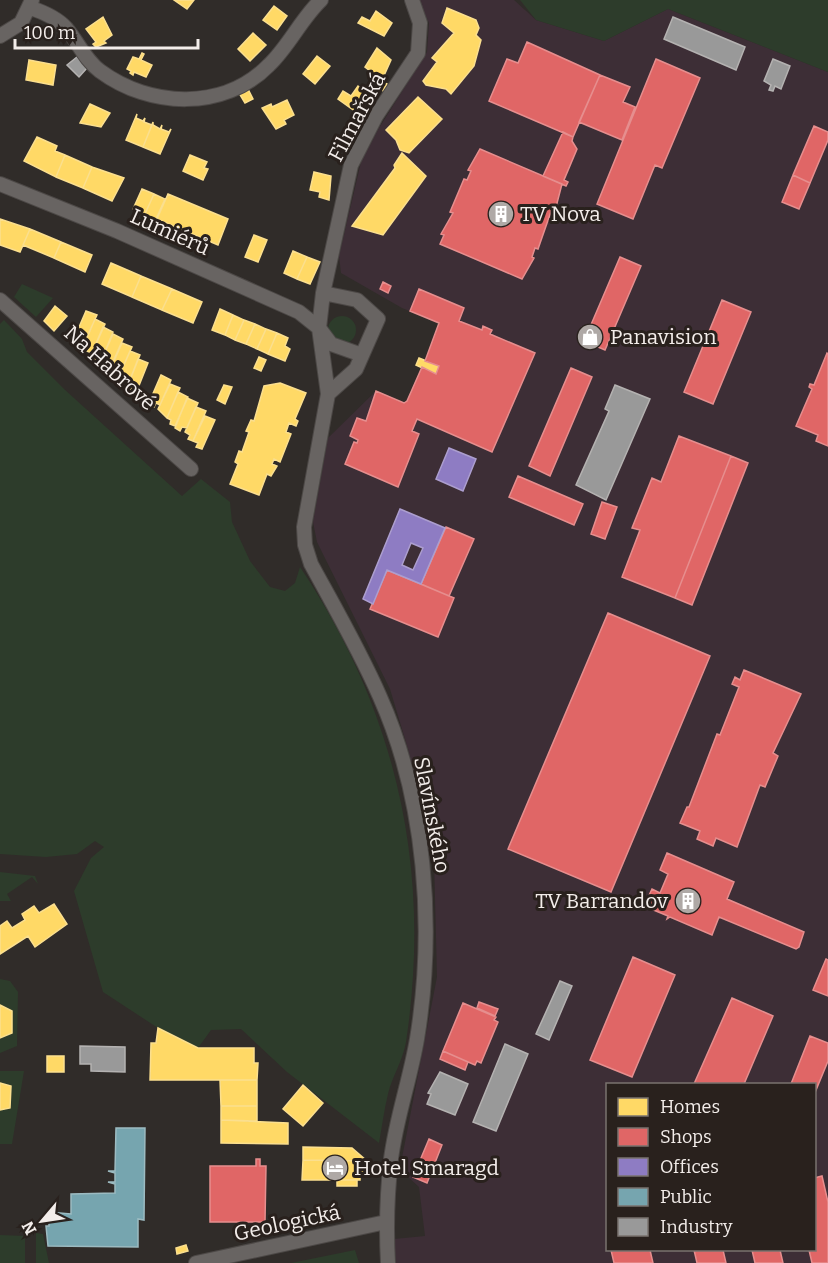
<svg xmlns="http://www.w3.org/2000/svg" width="828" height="1263" font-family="Bitter,serif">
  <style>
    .commercial { fill: #3d2e36; fill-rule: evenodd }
    .green { fill: #2d3c2b }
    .homes { fill: #ffd966; stroke: #fbdf8e; stroke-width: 1.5 }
    .shops { fill: #e06666; stroke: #e68e8e; stroke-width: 1.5 }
    .offices { fill: #8e7cc3; stroke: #ac9ecf; stroke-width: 1.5; fill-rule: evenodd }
    .public { fill: #76a5af; stroke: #9cbbc1; stroke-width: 1.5 }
    .industry { fill: #999; stroke: #b4b2b1; stroke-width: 1.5 }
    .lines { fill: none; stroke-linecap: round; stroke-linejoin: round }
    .street-casing { stroke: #4c4846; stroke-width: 16 }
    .street { stroke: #686462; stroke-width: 14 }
    .labels { text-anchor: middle; stroke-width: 6; stroke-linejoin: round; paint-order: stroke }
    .street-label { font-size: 21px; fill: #f3edea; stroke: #29211d }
    .poi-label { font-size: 21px; fill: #f3edea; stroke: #29211d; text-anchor: start }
  </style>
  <rect width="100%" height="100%" fill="#302c29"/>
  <!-- commercial -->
  <path class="commercial" d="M418,0H514L536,20L604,41L668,9L828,72V1263H396L394,1239L425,1236L419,1187L407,1176L401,1163L437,977L434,858L408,749L390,689L317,542L313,522L328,438L376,391L404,403L407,401L422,367L416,365L418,360H425L439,327V323L402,308L341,273L339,256L361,162L379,128L427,52L429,23ZM608,1084H814V1250H608Z"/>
  <!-- green -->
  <path class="green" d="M520,0H828V72L668,9L604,41L536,20Z
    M22,284L53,298L36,317L14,297Z
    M328 330a14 14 0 1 1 28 0a14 14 0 1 1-28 0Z
    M4,320L22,339L27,352L64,389L182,496L201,479L230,502L232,522L250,561L270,587L285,591L295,583L300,567C397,712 432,870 406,1042C403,1060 392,1077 388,1094C384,1110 382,1127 379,1143L287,1072L241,1029L211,1030L198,1048L158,1028L103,992L74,891L91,858L104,847L95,841L77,854L46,857L0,854V324Z
    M0,872L35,876L38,884L32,877L7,894L11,901H0Z
    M0,979L10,981L18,992L17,1046L0,1053V1038L12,1033V1011L0,1005Z
    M0,1071H24L12,1144H0V1110L10,1108L11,1086L0,1083Z
    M36,1233L43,1234L49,1263H36Z
    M0,1235L25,1236V1263H0Z
    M355,1250L359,1263H291Z"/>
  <!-- homes -->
  <path class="homes" d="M174,0H194L187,9Z
    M274,6L287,16L277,30L263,20Z
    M447,8L476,20L479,28L476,35L481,40L474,66L451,94L446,89L426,85L423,81L437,62L432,58L454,33L442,23Z
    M376,11L392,23L384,36L358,23L362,17L370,21Z
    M103,17L112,35L104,41L106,43L96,47L93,44L96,42L86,29Z
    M253,33L266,45L250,61L238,49Z
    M377,48L391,60L382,80L365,67Z
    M142,53L144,54L141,60L152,65L146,77L134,72L133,75L130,73L131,71L127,69L133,57L139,59Z
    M317,56L330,66L315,84L303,74Z
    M29,60L56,65L53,85L26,80Z
    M378,79L387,84L383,91L375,85Z
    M358,86L368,93L356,112L338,99L343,91L351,96Z
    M248,89L253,99L245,103L239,93Z
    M418,97L442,119L409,153L400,150L396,140L386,130Z
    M287,100L294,115L284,120L286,124L276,129L262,108L271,104L272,107Z
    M90,104L110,113L101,127L80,123Z
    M137,114L136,118L143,121L145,118L144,122L152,125L143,147L126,140Z
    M153,122V125L160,129L162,125L161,129L169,132L171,129L160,154L143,147Z
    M37,137L57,146L55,151L65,155L56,177L24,161Z
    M402,153L426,176L383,235L352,226L395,168L394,165Z
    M65,155L92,167L83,188L56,177Z
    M190,155L207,162L204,168L208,169L203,180L183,171Z
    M92,167L124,178L112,201L83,188Z
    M314,172L331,176L329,200L319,197L320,192L310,190Z
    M142,189L154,194L145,214L133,209Z
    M154,194L165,199L156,219L145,214Z
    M168,194L228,219L218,245L157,219Z
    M0,219L30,229L20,252L0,245Z
    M30,229L61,242L54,258L23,245Z
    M254,235L267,240L258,262L245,257Z
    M61,242L92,255L85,272L54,258Z
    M293,251L307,257L297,279L284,273Z
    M307,257L320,262L310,284L297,279Z
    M111,263L141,276L132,297L102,284Z
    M141,276L172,289L162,310L132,297Z
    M172,289L202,302L193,323L162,310Z
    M55,306L67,316L54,331L44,321Z
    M220,309L233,315L225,335L212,330Z
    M86,311L97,315L85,341L81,339L79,343L73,341Z
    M233,315L244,320L235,340L225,335Z
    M95,319L105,324L92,353L87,351L89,347L84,345Z
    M244,320L255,324L246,344L235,340Z
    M255,324L266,329L257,349L246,344Z
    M103,327L113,332L101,361L95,359L97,355L92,353Z
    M266,329L277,333L268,354L257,349Z
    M277,333L288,338L285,346L290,349L285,361L268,354Z
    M113,334L123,339L112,364L108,362L106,366L100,364Z
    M122,343L132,347L119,376L111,368Z
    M130,351L140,355L128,385L122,382L124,378L119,376Z
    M259,357L266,360L261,371L254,368Z
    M419,358L439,366L436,374L416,365Z
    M138,359L148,363L136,393L130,391L132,387L128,385Z
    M161,375L171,380L160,405L156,403L154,407L148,405Z
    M280,383L306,393L295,419L298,421L296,426L289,423L286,432L291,434L280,462L274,459L272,464L277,466L271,476L267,474L259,495L230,484L238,464L235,462L239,451L242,452L249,432L246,431L251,420L254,421L264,386Z
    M170,384L180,388L167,418L158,409Z
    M224,385L232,387L225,404L217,400Z
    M178,392L188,397L175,426L170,424L171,420L167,418Z
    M187,398L198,403L187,428L182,427L180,431L175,428Z
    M196,407L206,411L193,441L188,439L190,435L185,432Z
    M205,416L215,420L202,449L196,447L198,443L193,441Z
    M54,904L67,924L35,947L28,936L0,954V926L7,921L12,928L25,920L22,914L34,906L39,913Z
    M0,1005L12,1011V1033L0,1038Z
    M158,1028L198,1048H254V1063H258L257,1080H150L151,1043H156Z
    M47,1056H64V1072H47Z
    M220,1080H257V1106H221Z
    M0,1083L11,1086L10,1108L0,1110Z
    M303,1085L323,1103L303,1126L283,1109Z
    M221,1106H257V1121L221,1120Z
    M221,1120L288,1123V1144L221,1143Z
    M303,1147L352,1148L367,1161L303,1160Z
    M303,1160L367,1161V1174H360V1180H302Z
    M337,1180H357V1186H337Z
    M186,1245L188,1251L177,1254L176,1248Z"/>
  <!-- shops -->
  <path class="shops" d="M527,42L600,75L573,137L489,101L507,59L518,63Z
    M656,59L700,78L662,168L655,165L633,219L597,204Z
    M600,75L630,87L623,102L635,107L622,140L579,122Z
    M814,126L828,132V140L810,183L793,175Z
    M563,132L573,137L572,141L577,149L564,180L568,182L566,186L543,176Z
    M480,149L562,184L556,207L553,206L538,249L535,248L532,257L534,258L522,279L440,244L444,235L441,234L453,213L450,212L464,179L467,180L471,171L468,170Z
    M793,175L810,183L799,209L782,202Z
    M620,257L641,266L605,350L584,341Z
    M383,282L391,286L388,293L380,289Z
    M419,289L464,308L459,321L482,330L483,326L492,330L490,334L535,353L492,452L417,419L412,431L419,434L398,487L345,464L354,442L357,443L358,440L350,436L357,418L366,421L376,391L404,403L407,401L422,367L436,374L439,366L425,361L439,323L410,311Z
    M722,300L751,312L713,404L684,392Z
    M827,353L828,354V446L816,441L818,435L796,426L812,389L809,387L810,384L814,385Z
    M571,368L592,377L550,476L529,466Z
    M679,436L731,456L675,598L622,577L640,530L632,528L652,478L661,482Z
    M731,456L748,463L692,605L675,598Z
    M518,476L583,504L574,525L509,497Z
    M602,502L617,507L605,539L591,534Z
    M446,527L474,539L449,596L421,584Z
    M387,570L454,598L438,637L370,609Z
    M608,613L710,656L611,892L508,849Z
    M744,670L801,694L773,753L778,756L765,787L760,785L737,847L716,838L713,846L697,839L700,831L680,823L687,807H689L717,734L720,735L739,687L732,684L735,677L740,680Z
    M667,853L734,882L727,899L804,932L799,947L796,949L719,917L712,935L670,917L667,919L668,916L644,906L652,889L660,893L668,874L660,870Z
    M633,957L675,975L632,1077L590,1060Z
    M826,959L828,960V996L813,990Z
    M732,998L773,1016L744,1084H694Z
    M479,1002L498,1009L495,1016L477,1008Z
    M463,1003L496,1017L494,1020L498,1022L481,1063L477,1061L475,1065L443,1051Z
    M810,1036L828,1043V1061L814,1095V1084H791Z
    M443,1051L468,1062L465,1070L440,1059Z
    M429,1139L442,1145L427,1183L413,1177Z
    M256,1159H260V1166H266L265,1222H210V1166H256Z
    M822,1176L828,1202V1263H812L809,1250H814V1178Z
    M611,1250H650L653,1263H614Z
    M694,1250H723L726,1263H697Z
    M752,1250H780L783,1263H755Z"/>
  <!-- offices -->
  <path class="offices" d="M449,448L476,459L463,491L436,479Z
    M400,509L445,528L421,584L387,570L373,604L363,599ZM411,543L423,548L413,570L402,565Z"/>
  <!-- public -->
  <path class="public" d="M116,1128H145L144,1220L138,1219V1247L48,1246L46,1226H49V1212L71,1214V1194L115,1193V1184L108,1182H115V1173L108,1171H115Z"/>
  <!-- industry -->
  <path class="industry" d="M673,17L745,47L736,70L664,39Z
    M77,57L87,68L79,77L67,65Z
    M773,59L790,66L781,89L775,86L773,91L769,90L771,85L764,81Z
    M615,385L650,399L606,500L576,485L609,411L605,409Z
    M560,981L572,986L549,1040L536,1034Z
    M505,1044L528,1054L496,1131L473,1122Z
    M80,1046L125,1047V1072L91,1071V1064H80Z
    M440,1072L468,1084L455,1115L427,1104L431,1094L428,1093Z"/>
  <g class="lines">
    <!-- street casing -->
    <g class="street-casing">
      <path id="street" d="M31,8C43,12 57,18 66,28C78,42 85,60 100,71C150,108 224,111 269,65C289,46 301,19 321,0
        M0,36L21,23L32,0
        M0,184L117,231L299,312L319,328L331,344L362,355
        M323,293L357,300L378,319L356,369L328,394
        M0,300L191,469
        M196,1263L386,1222
        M388,1263C386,1228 387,1194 391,1159C396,1119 410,1080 417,1039C435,929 426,800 380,697C360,651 335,608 311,564L305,545L304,527L328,394L319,328L323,293L351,165L376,116L418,53L420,23L412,0"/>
    </g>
    <!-- street -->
    <use href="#street" class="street"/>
  </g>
  <!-- icons -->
  <defs>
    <g id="building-disc" transform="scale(1.35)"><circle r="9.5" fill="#afa9a6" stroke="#29211d"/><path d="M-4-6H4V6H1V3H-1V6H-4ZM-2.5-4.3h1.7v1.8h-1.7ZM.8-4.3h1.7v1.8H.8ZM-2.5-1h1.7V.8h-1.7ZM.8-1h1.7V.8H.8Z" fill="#fff"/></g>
    <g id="shop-disc" transform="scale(1.35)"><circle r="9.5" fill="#afa9a6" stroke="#29211d"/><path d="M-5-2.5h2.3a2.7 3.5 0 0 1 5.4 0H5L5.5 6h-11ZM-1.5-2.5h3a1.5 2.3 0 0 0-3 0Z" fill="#fff"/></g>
    <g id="hotel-disc" transform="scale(1.35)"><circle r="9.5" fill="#afa9a6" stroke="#29211d"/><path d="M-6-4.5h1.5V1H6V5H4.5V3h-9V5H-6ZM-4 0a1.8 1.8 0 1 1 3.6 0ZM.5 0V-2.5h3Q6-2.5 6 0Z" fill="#fff"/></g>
  </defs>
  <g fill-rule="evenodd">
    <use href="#building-disc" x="501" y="214"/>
    <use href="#shop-disc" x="590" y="337"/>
    <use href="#building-disc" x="688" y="901"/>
    <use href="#hotel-disc" x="335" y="1168"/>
  </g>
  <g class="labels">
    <!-- street labels -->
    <g class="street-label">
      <text transform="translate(357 117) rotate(-62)" y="7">Filmařská</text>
      <text transform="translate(170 232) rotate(24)" y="7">Lumiérů</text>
      <text transform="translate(110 368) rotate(42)" y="7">Na Habrové</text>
      <text transform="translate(432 815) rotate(79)" y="7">Slavínského</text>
      <text transform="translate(287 1223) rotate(-12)" y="7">Geologická</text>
    </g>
    <!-- poi labels -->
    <g class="poi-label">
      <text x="520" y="221">TV Nova</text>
      <text x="610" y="344">Panavision</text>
      <text x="668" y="908" text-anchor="end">TV Barrandov</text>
      <text x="354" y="1175">Hotel Smaragd</text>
    </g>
  </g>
  <!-- legend -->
  <rect x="606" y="1083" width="210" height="168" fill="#29211d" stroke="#7a736f" stroke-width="1.5"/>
  <rect x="618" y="1098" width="30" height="18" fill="#ffd966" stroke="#7a736f" stroke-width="1.5"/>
  <text x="660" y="1113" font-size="18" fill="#f3edea">Homes</text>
  <rect x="618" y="1128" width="30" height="18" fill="#e06666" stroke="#7a736f" stroke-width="1.5"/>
  <text x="660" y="1143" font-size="18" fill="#f3edea">Shops</text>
  <rect x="618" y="1158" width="30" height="18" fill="#8e7cc3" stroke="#7a736f" stroke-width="1.5"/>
  <text x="660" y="1173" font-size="18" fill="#f3edea">Offices</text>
  <rect x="618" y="1188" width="30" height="18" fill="#76a5af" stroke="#7a736f" stroke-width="1.5"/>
  <text x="660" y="1203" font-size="18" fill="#f3edea">Public</text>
  <rect x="618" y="1218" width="30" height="18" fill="#999999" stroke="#7a736f" stroke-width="1.5"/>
  <text x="660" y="1233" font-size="18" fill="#f3edea">Industry</text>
  <!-- north arrow -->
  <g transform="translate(42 1221) rotate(241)" stroke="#29211d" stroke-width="4.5" paint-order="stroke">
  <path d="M0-4.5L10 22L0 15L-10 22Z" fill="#f3edea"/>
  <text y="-9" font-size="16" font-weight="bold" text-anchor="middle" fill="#f3edea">N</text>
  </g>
  <!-- scale -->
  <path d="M15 39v9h183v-9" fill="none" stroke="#f3edea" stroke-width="3"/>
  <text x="24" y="39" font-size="18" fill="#f3edea" stroke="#29211d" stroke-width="4.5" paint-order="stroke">100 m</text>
</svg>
